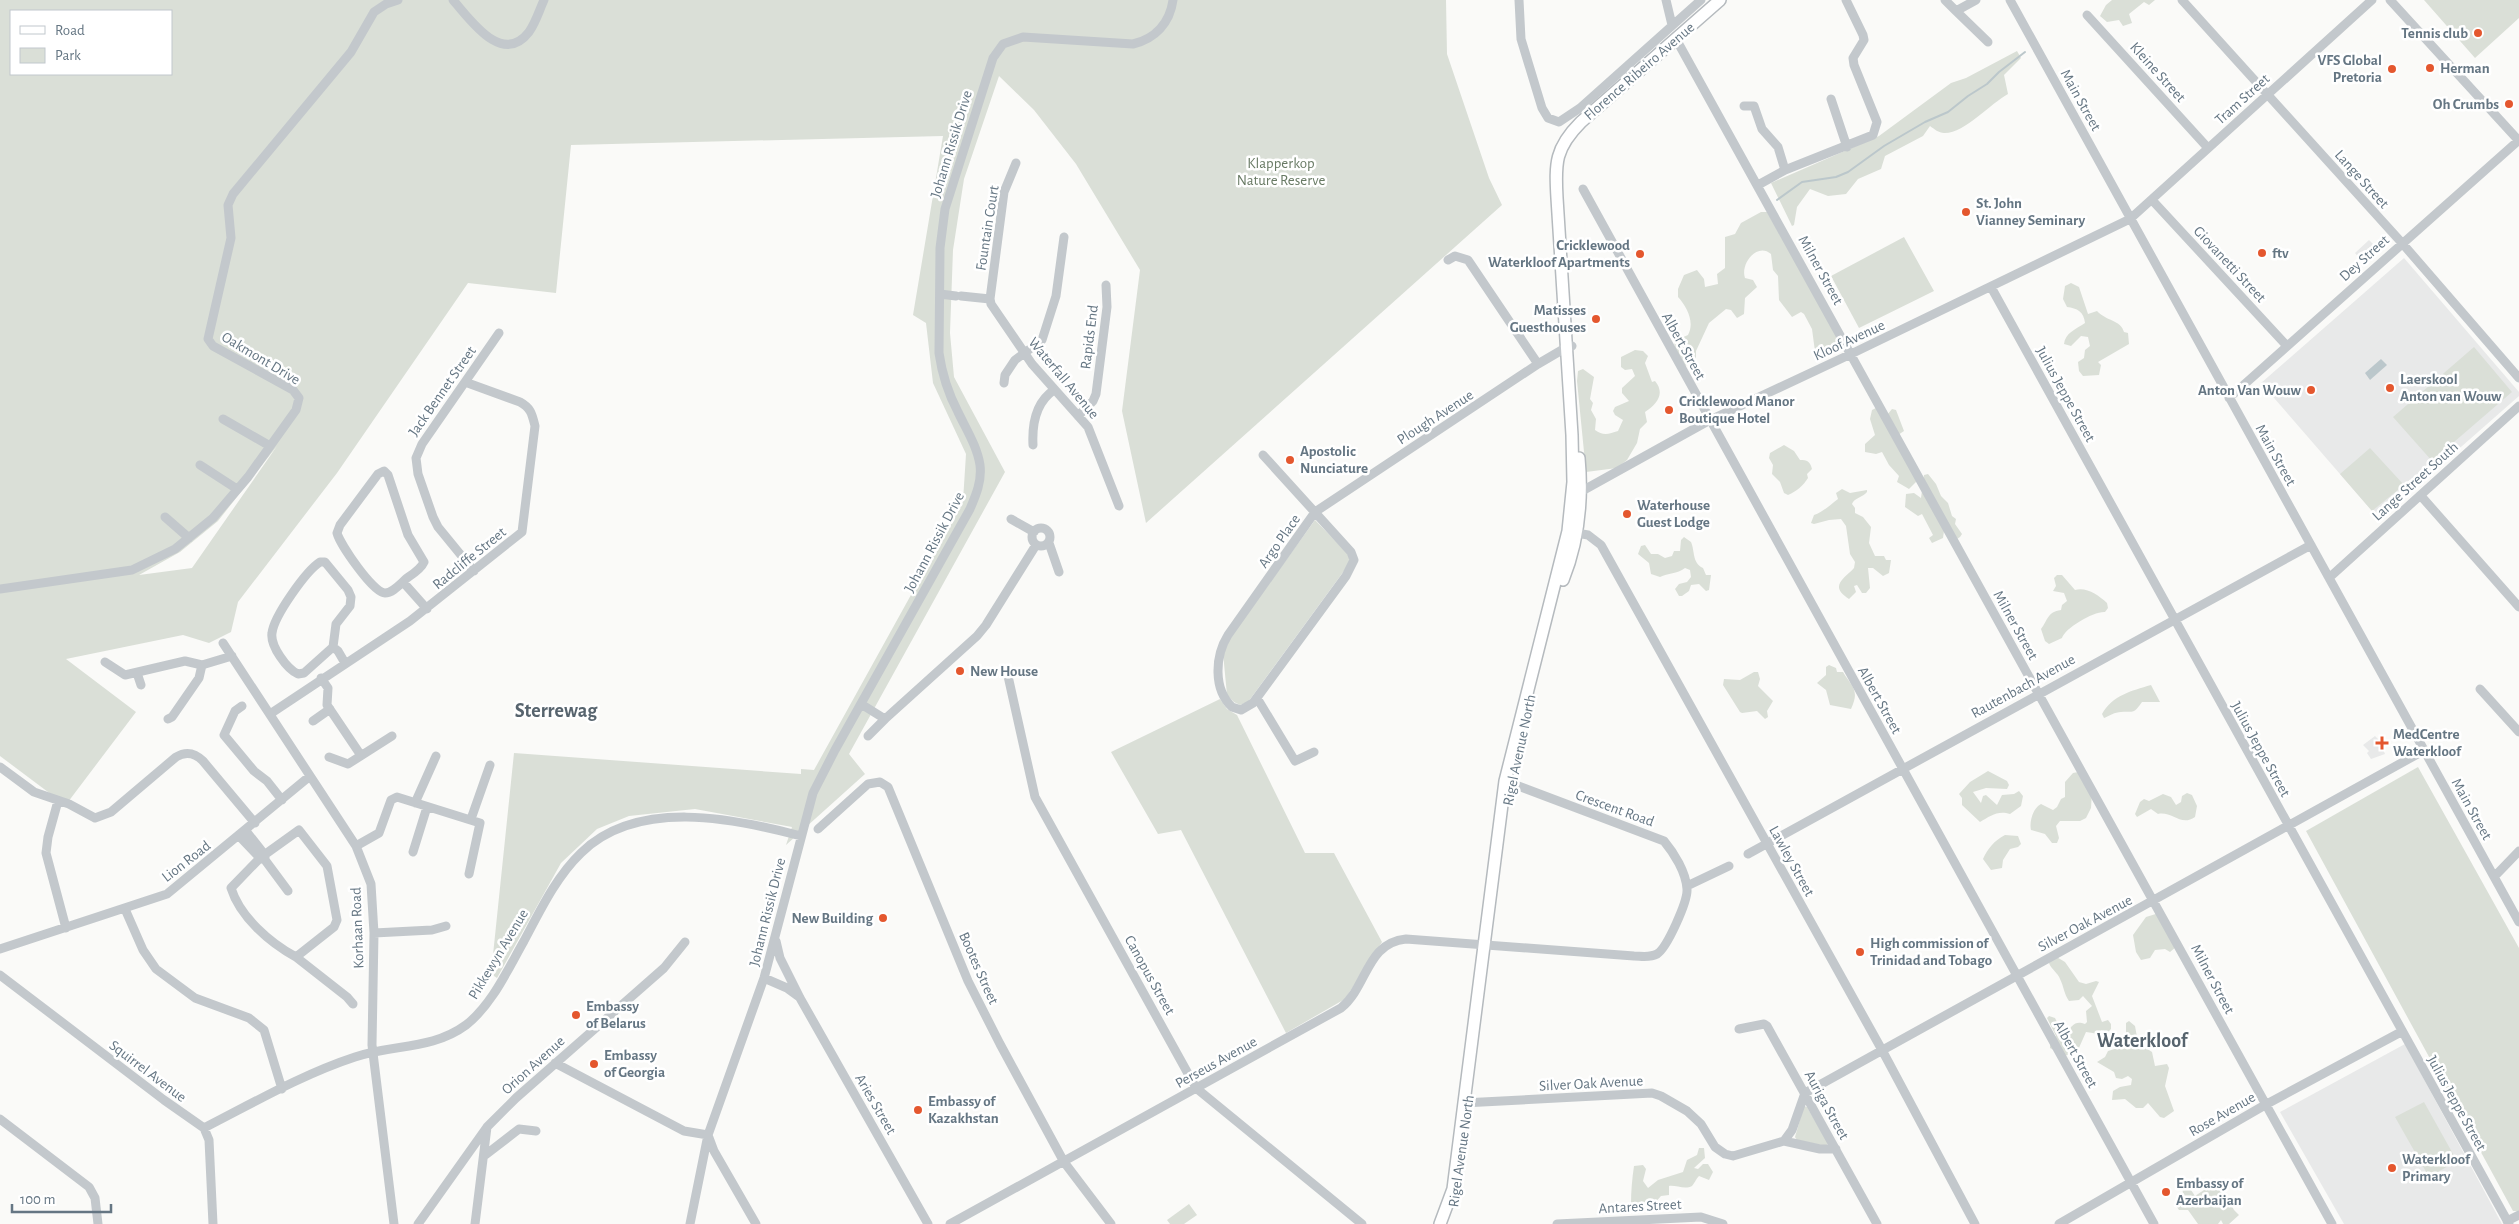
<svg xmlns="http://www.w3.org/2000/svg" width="2519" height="1224" font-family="'Alegreya Sans',sans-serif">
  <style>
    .built { fill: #e8e9e9 }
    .green { fill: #dadfd7; fill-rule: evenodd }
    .water { fill: #bbc7cb }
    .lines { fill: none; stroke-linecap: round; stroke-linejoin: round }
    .stream { stroke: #bbc7cb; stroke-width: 2 }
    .major-casing { stroke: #b5babe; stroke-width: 14 }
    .minor { stroke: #c3c8cc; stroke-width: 9 }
    .major { stroke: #fff; stroke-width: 11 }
    .poi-dot { fill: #e4572e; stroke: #fff; stroke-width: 2 }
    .labels { text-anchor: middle; stroke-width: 5; stroke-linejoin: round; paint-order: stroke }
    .poi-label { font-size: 15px; font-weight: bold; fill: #657683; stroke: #fff; text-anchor: start }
    .street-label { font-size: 15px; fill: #657683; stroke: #fff }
    .park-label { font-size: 15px; fill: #687a64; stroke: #fff }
    .district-label { font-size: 20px; font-weight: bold; fill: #57646e; stroke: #fff }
  </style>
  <rect width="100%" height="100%" fill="#fafaf8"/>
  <!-- built -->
  <path class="built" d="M2369,240L2377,248L2362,261L2355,253Z
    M2404,258L2519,392V396L2379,519L2261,383Z
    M2375,736L2379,740L2385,754L2371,759L2367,753L2369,751L2363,745Z
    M2405,1044L2502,1224H2344L2280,1112Z"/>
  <!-- green -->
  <path class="green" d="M0,0H1446L1447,54L1489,178L1502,205L1146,523L1122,411L1140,270L1076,164L1034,110L999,76L964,179L953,250L950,333L954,377L1005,472L849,754L865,774L786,845L792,827L695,809L629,816L597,829L561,863L497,978L491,974L514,753L801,774V769L814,770L963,501L966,454L933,383L926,323L913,315L943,136L571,145L556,293L468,283L337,473L238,602L231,632L209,643L183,635L66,659L136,712L68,802L56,798L0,756ZM11,11H171V74H11ZM277,446L192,568L139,575L180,552L218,521Z
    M2112,0H2155L2149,5L2144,2L2129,14L2132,23L2123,26L2119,20L2107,22L2100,16L2106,5Z
    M2424,0H2519V18L2475,58Z
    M2017,51L2021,58L2004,75L2008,94C1991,103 1964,134 1944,133C1939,133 1934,129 1930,126L1923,136L1885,156L1881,169L1858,179L1846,194L1828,196L1810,189L1797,207L1794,225L1792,226L1771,183L1879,136L1951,83L1966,78Z
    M1761,212H1767L1839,339L1833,355L1816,359L1812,329L1804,314L1801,312L1792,317L1779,300L1778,276L1773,270L1771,254C1757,242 1740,264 1745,278L1753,280L1757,287L1745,298L1744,314L1737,318L1731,310L1726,309L1709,323L1696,351V359L1685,366L1675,349L1674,341L1688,335C1695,322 1687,307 1678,297V289L1684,275L1697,270L1704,279L1705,287L1718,284L1717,274L1725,268V237L1735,234L1741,223Z
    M1904,237L1934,291L1859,328L1831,276Z
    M2071,283L2079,287L2088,314L2097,311C2106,321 2121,320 2124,332L2128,333L2129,344L2098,362L2101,365L2099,375L2083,376L2079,371L2078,362L2084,358L2085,350L2090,346L2088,337L2081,336L2071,346L2064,344C2065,333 2076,329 2085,323C2084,312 2077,308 2067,307L2063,299L2065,286Z
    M2474,347L2512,392L2432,461L2393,417Z
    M1635,350L1643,351L1648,356L1645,363L1652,382L1655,381C1666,394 1656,405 1645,412L1647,422L1640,429L1637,443L1627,460L1617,468L1586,472L1577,381L1578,371L1583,369L1594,377L1590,399L1593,403L1591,410L1596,419L1595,430C1603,436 1609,434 1618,431L1623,420L1615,415L1613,411L1615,407L1629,401L1622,393V388L1635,376L1632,369L1625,370L1621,367V357Z
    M1876,408L1887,415L1892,409L1896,410L1904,431L1898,435L1917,481L1909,489L1897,482L1899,476L1889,465L1882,452L1876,454L1865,452V444L1875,435L1870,419L1872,410Z
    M1784,445L1794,451L1800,460C1807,460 1810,461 1812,469L1807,474L1808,478C1803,486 1797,491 1788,495L1784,493L1780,482L1772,474L1773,465L1769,458L1770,453Z
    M2370,448L2404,485L2372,511L2340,474Z
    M1928,474L1936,484L1941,496L1948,503L1952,516L1956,519L1955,524L1962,534L1960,537L1957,539L1944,531L1943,538L1932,543L1929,538L1933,535L1922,514L1918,516L1905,507L1906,494L1914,493L1921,498L1924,475Z
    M1842,489L1850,493L1867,490V492C1863,497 1854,498 1852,504L1855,508V513L1863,517L1871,527L1869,543L1875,556H1884L1886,560H1891L1889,573L1883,576L1873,568H1868L1870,588L1866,593H1862L1857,585L1854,586L1856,592L1849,599C1828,586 1845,578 1854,568L1855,562L1850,554L1846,526L1841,519L1829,520L1814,524L1811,523L1814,515C1823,512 1830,505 1838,499L1836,493Z
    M1315,520L1349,555V564L1248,702L1240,705L1234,702L1227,695L1223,653L1232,635Z
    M1684,537L1691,542C1695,551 1692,563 1703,568L1706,575H1711L1709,590L1706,591L1699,584L1691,585L1689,591L1682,596H1679L1675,589L1679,584L1687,582L1691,577L1690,570L1685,568C1677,574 1668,573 1660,577L1651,574L1649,563L1638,554L1641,546L1645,545L1651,554H1658L1665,558L1672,556L1674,551H1680L1681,540Z
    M2057,575H2062L2075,590C2087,587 2098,595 2107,603L2108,608L2105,612C2094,611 2065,628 2062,638L2049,644L2045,641L2041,629C2048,620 2047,612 2061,610L2062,605L2067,601L2064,593L2053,591L2056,586L2054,578Z
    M1829,665L1836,668L1837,672H1843C1852,687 1860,690 1851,709L1830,705L1826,690L1817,683L1826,675V667Z
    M1754,672H1758L1760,679L1758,686L1773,701L1767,711L1768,717L1765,719L1757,711L1742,713L1740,712L1723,685L1724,679L1740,680Z
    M2151,685L2160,702H2142C2133,715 2134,711 2121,712C2115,712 2109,716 2104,718L2102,714C2113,695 2131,691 2151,685Z
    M1220,699L1227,709L1237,715L1305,853H1334L1382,942L1345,999L1286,1033L1181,830L1158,834L1111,752Z
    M2418,767L2519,948V1211H2513L2306,831Z
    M1988,771L2007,781L2009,785L2007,789L1986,788L1973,792L1981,803L1983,796L1986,795L1997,805L2002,795L2014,794L2019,791L2023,796L2021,806L2010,814C1998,810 1990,816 1980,822L1962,805V798L1959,794L1970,782Z
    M2078,772L2092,792L2091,808L2086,818L2080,821H2060L2056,826L2059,838L2057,843H2052L2045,834L2031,830C2029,822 2033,808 2041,804L2053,810L2057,807L2061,799L2065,797V782L2073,773Z
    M2187,793L2192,795L2197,806L2195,817C2181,827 2172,811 2158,814L2151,809L2137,817L2135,814L2140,802L2144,799L2149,801L2163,794L2171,797L2176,805L2181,802L2182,796Z
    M2005,835L2018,836L2021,844L2018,847L2010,849L2003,860L2002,868L1991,870L1983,859C1988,848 1994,841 2005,835Z
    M2159,913L2176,947L2170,952L2165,949L2155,950L2150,958L2141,960L2136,952L2133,935L2146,917Z
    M2055,956L2065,962L2079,982L2086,984L2096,981L2099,982L2092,996L2102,1022L2108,1020L2111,1024V1029L2108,1032L2101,1030L2099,1034L2086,1032L2078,1050L2065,1056L2050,1048V1040L2056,1036L2047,1018L2049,1016L2055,1018L2059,1026L2067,1032C2072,1026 2075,1020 2085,1024L2087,1022L2086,1011L2092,1006L2083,996L2079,1000L2069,1001C2064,994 2064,987 2060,979C2058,973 2051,969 2049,963Z
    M2129,1021L2135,1026L2137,1037L2142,1038L2147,1042L2146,1048L2152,1052L2155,1066L2167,1064L2169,1068L2165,1086L2174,1111L2164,1118L2160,1117L2148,1103L2143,1108H2136L2125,1099L2112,1100L2113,1091L2120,1087L2131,1085L2132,1079L2128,1076L2122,1079L2116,1078L2114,1072L2097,1062L2105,1057L2108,1051L2118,1048L2120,1042L2126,1038V1023Z
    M2424,1102L2457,1161L2429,1177L2395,1117Z
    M1804,1106L1807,1107L1828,1143L1826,1146L1797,1140L1795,1137Z
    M1699,1148H1704L1705,1158L1694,1168L1698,1169L1703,1164H1708L1713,1172L1709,1180L1699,1176C1696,1179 1694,1184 1692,1186C1685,1190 1676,1185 1669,1186V1195L1661,1196L1652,1206H1633L1631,1204C1631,1192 1632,1179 1634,1166L1643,1165L1646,1169L1643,1181L1648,1188L1658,1180L1683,1172L1687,1160L1697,1155Z
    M2207,1180L2214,1186H2221L2234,1210L2239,1215L2229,1224H2223L2221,1220L2218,1224H2198L2188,1210H2179L2177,1207L2183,1195L2182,1181H2185L2195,1196L2204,1190Z
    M1189,1204L1197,1215L1184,1224H1170L1167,1220Z"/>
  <!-- water -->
  <path class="water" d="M2381,359L2387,365L2370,380L2365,373Z"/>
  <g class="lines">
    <!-- stream -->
    <path class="stream" d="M1777,200L1802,182L1836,177L1848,172L1884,146L1925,122L1948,112L1968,96L1987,84L1999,72L2025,52"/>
    <!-- major casing -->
    <g class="major-casing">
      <path id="major" d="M1563,580C1579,540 1583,501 1579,458
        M1440,1224L1453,1189L1505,781L1568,531L1573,482L1572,435L1557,198C1555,163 1555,148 1581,122L1720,0"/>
    </g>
    <!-- minor -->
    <path class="minor" d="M453,0C470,19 502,67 529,32C536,22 539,11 544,0
      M1519,0L1521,39L1542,108L1548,118L1559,122L1580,108L1701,0
      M1666,0L1672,25
      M1945,0L1956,11
      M1976,0L1956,11L1988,42
      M2010,0L2519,922
      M2182,0L2402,243L2519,378
      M2390,0L2519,141
      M2087,15L2208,148
      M1676,39L2332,1224
      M1831,99L1847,147
      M1744,106H1754L1762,129L1778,147L1785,170
      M1016,163L1004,192L990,299L991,304L1032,364L1088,427L1119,506
      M1758,185L1785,170L1873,135L1877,122L1854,65L1853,58L1864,40L1863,35L1846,0
      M1583,189L2154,1224
      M2152,200L2287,346
      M1448,260L1455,256L1468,260L1538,364
      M1991,287L2509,1224
      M940,294L956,296
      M961,296L990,299
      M1004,383L1005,375L1015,360L1042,340L1056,296L1064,237
      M2229,398L2519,140
      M1078,416L1093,401L1096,394L1107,307L1106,285
      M223,419L270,446
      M1033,445C1032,425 1036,402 1054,390
      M1263,455L1351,552L1354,560L1346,576L1253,703L1241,710L1232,707C1213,689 1215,656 1228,635L1315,512L1538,364L1567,347L1572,346
      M200,465L237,489
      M384,471L388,475L408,535L424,562C421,569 413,574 407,578C401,583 393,593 385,593C373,593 340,544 337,533L340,525L378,474Z
      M1582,491L1710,420L1851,354L2130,219L2372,0
      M2421,496L2519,607
      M165,517L189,538
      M1011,519L1034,532
      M1032 537a9 9 0 1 1 18 0a9 9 0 1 1-18 0Z
      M1571,532L1588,535L1601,545L1882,1050L1975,1224
      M1049,543L1059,572
      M320,562H325L348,590L351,597L350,606L336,624L333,647L304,673L298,674C287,669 270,646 272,633C274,616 306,571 320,562Z
      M474,571L438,527L433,517L418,474L416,458L422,444L499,333
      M2330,577L2519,406
      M403,582L427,609
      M0,589L132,570L175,549L213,518L248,477L296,410L299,398L293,390L213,346L208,339L231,238L228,205L233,194L351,52L374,12L386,4L398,0
      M223,643L356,846L371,884L374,933L372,1045L394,1224
      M333,647L338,651L345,663
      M105,662L125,675L185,661L202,665L232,656
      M137,673L141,685
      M1008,676L1035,797L1196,1088L1362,1224
      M321,678L328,688L327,705L360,754
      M2480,689L2519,732
      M1257,698L1295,761L1314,752
      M861,704L885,719L977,636L986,625L1036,545
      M242,706L235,711L224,735L254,771L267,781L282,800
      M270,714L410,621L522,532L535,426C532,414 531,408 520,402L465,382
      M168,719L172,717L199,678L202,665
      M313,721L330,709
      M868,736L885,719
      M329,757L348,764L392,736
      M0,767L34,792L69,804L95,818L111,812L176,757C186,751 195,753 203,761L255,823
      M58,801L48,837L46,853L66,928
      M415,803L436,756
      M471,819L490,765
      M818,829L868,784L880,782L888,787L968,981L1000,1044L1064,1162L1111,1224
      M246,831L265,855V860L288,891
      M239,836L260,858L265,860
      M356,846L379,833L391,800L397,797L480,823L469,874
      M413,852L427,807
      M1748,854L2311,545
      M2494,877L2519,851
      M1687,886L1729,866
      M125,909L143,950L156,969L195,998L249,1018L264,1030L282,1089
      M374,933L432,930L446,926
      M776,941L780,958L800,998L928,1224
      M0,949L167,894L310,776
      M296,957C270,943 240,917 231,888L260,858L299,830L327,866L337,920L334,927L296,957L347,997L353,1004
      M0,975L164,1100L204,1128L209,1140L213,1224
      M764,978L787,988L798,996
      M1739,1029L1764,1024L1767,1026L1877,1224
      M555,1063L684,1131L708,1135L714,1151L756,1224
      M1463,1103L1652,1093L1661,1096L1687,1111L1701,1124L1715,1147L1725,1154L1733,1156L1784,1141L1792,1130L1805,1093L2423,751
      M0,1119L89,1187L95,1198L98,1224
      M204,1128C253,1103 303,1074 355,1057C393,1044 432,1050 466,1025C492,1005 508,969 524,941C540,911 556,877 581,853C637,798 733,818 801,836
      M1784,1141L1820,1149H1836
      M484,1156L519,1129L536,1131
      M2507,1221L2519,1215
      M418,1224L487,1127L516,1098L664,968L685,942
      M475,1224L487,1127
      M690,1224L708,1135L764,978L813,793L835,750L970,509C976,495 982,481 980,465C977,446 966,429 958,412C948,393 942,374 939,353L940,248L945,209L993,58L1003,44L1023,37L1133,44C1155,39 1170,23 1173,0
      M950,1224L1341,1008C1368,986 1366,943 1406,939L1634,956C1641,956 1650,958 1657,954C1667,948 1688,901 1687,889C1686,872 1674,853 1664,841L1505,781
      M1557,1224L1701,1217L1723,1224
      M2059,1224L2265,1105L2401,1032"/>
    <!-- major -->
    <use href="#major" class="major"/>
  </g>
  <!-- markers -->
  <g class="poi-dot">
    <circle cx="2478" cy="33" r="5"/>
    <circle cx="2430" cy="68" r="5"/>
    <circle cx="2392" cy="69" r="5"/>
    <circle cx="2509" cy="104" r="5"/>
    <circle cx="1966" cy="212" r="5"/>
    <circle cx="2262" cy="253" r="5"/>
    <circle cx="1640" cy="254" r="5"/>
    <circle cx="1596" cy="319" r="5"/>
    <circle cx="2390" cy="388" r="5"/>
    <circle cx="2311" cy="390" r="5"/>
    <circle cx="1669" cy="410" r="5"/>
    <circle cx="1290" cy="460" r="5"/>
    <circle cx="1627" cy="514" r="5"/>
    <circle cx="960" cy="671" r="5"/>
    <path d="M2379.5 735.5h5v5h5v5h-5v5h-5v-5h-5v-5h5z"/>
    <circle cx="883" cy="918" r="5"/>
    <circle cx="1860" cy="952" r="5"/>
    <circle cx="576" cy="1015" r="5"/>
    <circle cx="594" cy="1064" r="5"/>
    <circle cx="918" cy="1110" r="5"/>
    <circle cx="2392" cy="1168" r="5"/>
    <circle cx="2166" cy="1192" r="5"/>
  </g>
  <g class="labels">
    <!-- poi labels -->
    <g class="poi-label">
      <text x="2468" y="38" text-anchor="end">Tennis club</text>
      <text x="2382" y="65" text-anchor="end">VFS Global<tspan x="2382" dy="17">Pretoria</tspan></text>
      <text x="2440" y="73">Herman</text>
      <text x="2499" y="109" text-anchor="end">Oh Crumbs</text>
      <text x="1976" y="208">St. John<tspan x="1976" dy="17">Vianney Seminary</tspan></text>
      <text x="1630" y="250" text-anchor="end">Cricklewood<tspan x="1630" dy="17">Waterkloof Apartments</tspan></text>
      <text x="2272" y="258">ftv</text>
      <text x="1586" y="315" text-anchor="end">Matisses<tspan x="1586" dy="17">Guesthouses</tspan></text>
      <text x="2400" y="384">Laerskool<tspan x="2400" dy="17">Anton van Wouw</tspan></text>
      <text x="2301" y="395" text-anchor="end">Anton Van Wouw</text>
      <text x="1679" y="406">Cricklewood Manor<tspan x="1679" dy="17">Boutique Hotel</tspan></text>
      <text x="1300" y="456">Apostolic<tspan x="1300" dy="17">Nunciature</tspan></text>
      <text x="1637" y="510">Waterhouse<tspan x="1637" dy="17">Guest Lodge</tspan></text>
      <text x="970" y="676">New House</text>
      <text x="2393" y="739">MedCentre<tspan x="2393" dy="17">Waterkloof</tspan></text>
      <text x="873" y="923" text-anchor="end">New Building</text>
      <text x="1870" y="948">High commission of<tspan x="1870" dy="17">Trinidad and Tobago</tspan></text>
      <text x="586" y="1011">Embassy<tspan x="586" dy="17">of Belarus</tspan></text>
      <text x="604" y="1060">Embassy<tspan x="604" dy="17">of Georgia</tspan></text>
      <text x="928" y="1106">Embassy of<tspan x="928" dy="17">Kazakhstan</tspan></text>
      <text x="2402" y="1164">Waterkloof<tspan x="2402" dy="17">Primary</tspan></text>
      <text x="2176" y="1188">Embassy of<tspan x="2176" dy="17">Azerbaijan</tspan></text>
    </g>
    <!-- street labels -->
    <g class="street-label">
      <text transform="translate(1639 71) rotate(-41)" y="5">Florence Ribeiro Avenue</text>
      <text transform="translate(2158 72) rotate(48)" y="5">Kleine Street</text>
      <text transform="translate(2242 99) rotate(-42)" y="5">Tram Street</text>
      <text transform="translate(2081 100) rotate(61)" y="5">Main Street</text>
      <text transform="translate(951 144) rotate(-73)" y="5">Johann Rissik Drive</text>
      <text transform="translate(2362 179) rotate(48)" y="5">Lange Street</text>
      <text transform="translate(987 228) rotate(-81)" y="5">Fountain Court</text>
      <text transform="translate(2364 258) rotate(-42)" y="5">Dey Street</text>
      <text transform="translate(2230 264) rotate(47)" y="5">Giovanetti Street</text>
      <text transform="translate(1821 270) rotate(61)" y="5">Milner Street</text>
      <text transform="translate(1089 337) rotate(-83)" y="5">Rapids End</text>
      <text transform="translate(1849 340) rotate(-25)" y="5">Kloof Avenue</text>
      <text transform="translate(1684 346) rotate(61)" y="5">Albert Street</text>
      <text transform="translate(261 358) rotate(31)" y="5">Oakmont Drive</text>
      <text transform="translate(1064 378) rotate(50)" y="5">Waterfall Avenue</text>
      <text transform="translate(442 391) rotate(-55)" y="5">Jack Bennet Street</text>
      <text transform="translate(2066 394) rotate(61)" y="5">Julius Jeppe Street</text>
      <text transform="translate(1435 417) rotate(-33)" y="5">Plough Avenue</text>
      <text transform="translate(2276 455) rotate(61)" y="5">Main Street</text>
      <text transform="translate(2415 481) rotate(-42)" y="5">Lange Street South</text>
      <text transform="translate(1279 541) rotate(-55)" y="5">Argo Place</text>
      <text transform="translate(934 542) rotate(-62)" y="5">Johann Rissik Drive</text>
      <text transform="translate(469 558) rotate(-39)" y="5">Radcliffe Street</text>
      <text transform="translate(2016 625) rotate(61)" y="5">Milner Street</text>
      <text transform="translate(2023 686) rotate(-29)" y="5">Rautenbach Avenue</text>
      <text transform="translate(1880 700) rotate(61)" y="5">Albert Street</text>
      <text transform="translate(2261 749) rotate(61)" y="5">Julius Jeppe Street</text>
      <text transform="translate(1519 750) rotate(-78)" y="5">Rigel Avenue North</text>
      <text transform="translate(1615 808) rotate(20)" y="5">Crescent Road</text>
      <text transform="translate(2472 809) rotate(61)" y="5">Main Street</text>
      <text transform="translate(186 861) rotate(-38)" y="5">Lion Road</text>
      <text transform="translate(1792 861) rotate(61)" y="5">Lawley Street</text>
      <text transform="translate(767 912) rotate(-76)" y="5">Johann Rissik Drive</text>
      <text transform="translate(2085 923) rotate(-28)" y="5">Silver Oak Avenue</text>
      <text transform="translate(357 928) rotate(-92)" y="5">Korhaan Road</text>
      <text transform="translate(498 954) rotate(-59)" y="5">Pikkewyn Avenue</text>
      <text transform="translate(979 968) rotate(66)" y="5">Bootes Street</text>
      <text transform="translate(1150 975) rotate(61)" y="5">Canopus Street</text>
      <text transform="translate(2213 979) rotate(62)" y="5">Milner Street</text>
      <text transform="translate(2076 1054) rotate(61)" y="5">Albert Street</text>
      <text transform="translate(1216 1062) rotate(-29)" y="5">Perseus Avenue</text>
      <text transform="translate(533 1065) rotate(-42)" y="5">Orion Avenue</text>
      <text transform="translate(148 1071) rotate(37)" y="5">Squirrel Avenue</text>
      <text transform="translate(1591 1083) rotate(-3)" y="5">Silver Oak Avenue</text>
      <text transform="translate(2457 1103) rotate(61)" y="5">Julius Jeppe Street</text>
      <text transform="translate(876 1104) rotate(60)" y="5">Aries Street</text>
      <text transform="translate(1827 1105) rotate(61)" y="5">Auriga Street</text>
      <text transform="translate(2222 1114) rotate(-30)" y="5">Rose Avenue</text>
      <text transform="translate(1461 1151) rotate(-82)" y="5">Rigel Avenue North</text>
      <text transform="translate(1640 1206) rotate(-3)" y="5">Antares Street</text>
    </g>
    <!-- park labels -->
    <g class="park-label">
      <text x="1281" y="168">Klapperkop<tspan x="1281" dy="17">Nature Reserve</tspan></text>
    </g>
    <!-- district labels -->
    <g class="district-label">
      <text x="556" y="717">Sterrewag</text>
      <text x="2142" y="1047">Waterkloof</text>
    </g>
  </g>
  <!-- legend -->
  <rect x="10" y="10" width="162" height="65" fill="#ffffff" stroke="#c1c8cd"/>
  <rect x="20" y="26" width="25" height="8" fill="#ffffff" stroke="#c1c8cd"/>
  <text x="55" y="35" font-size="15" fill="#657683">Road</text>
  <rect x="20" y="48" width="25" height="15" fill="#dadfd7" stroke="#c1c8cd"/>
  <text x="55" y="60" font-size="15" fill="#657683">Park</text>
  <!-- scale -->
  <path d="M12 1204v8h99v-8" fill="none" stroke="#657683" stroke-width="2.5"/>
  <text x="20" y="1204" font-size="15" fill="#657683" stroke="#ffffff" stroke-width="4" paint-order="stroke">100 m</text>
</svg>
